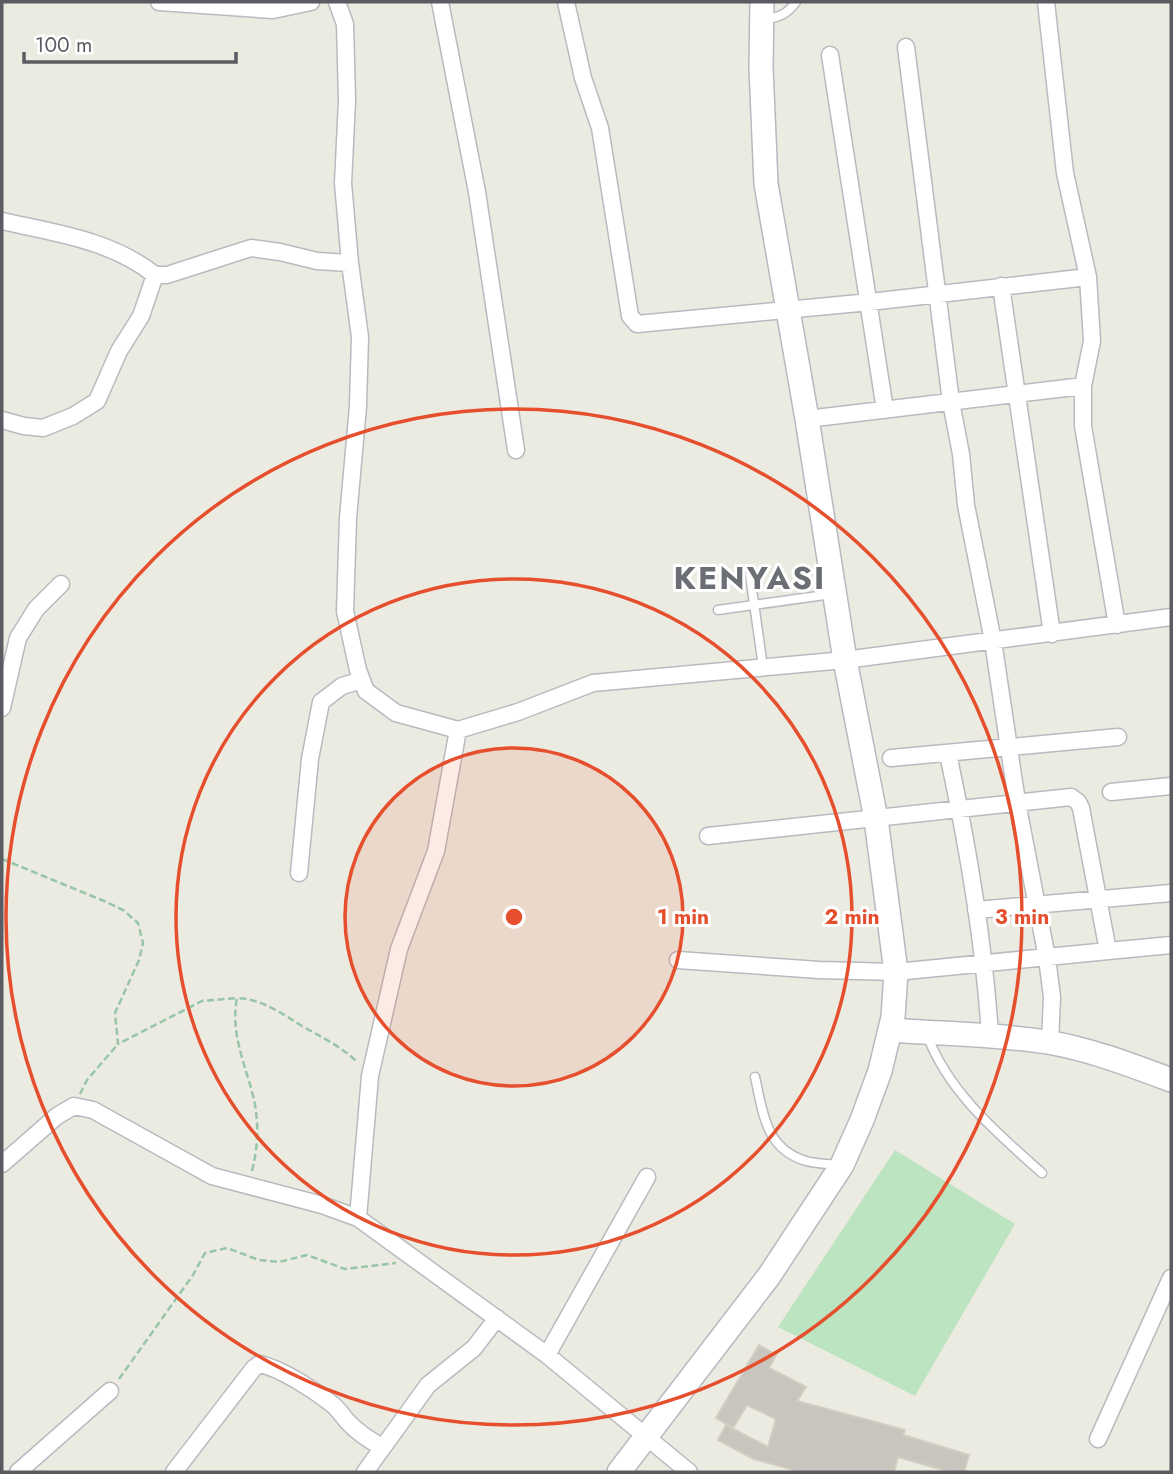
<svg xmlns="http://www.w3.org/2000/svg" width="1173" height="1474" font-family="Jost,sans-serif">
  <style>
    .green { fill: #bde4c1 }
    .building { fill: #c8c5be; stroke: #d1cdc0; stroke-width: 2 }
    .lines { fill: none; stroke-linecap: round; stroke-linejoin: round }
    .lane-casing { stroke: #b9bac0; stroke-width: 11 }
    .street-casing { stroke: #b9bac0; stroke-width: 19 }
    .secondary-casing { stroke: #b7b9c0; stroke-width: 26 }
    .path { stroke: #97c5a9; stroke-width: 2.5; stroke-dasharray: 7 3.5; stroke-linecap: butt }
    .lane { stroke: #fff; stroke-width: 8 }
    .street { stroke: #fff; stroke-width: 16 }
    .secondary { stroke: #fff; stroke-width: 23 }
    .ring { fill: none; stroke: #e64f2d; stroke-width: 3.5 }
    .labels { text-anchor: middle; stroke-width: 6; stroke-linejoin: round; paint-order: stroke }
    .district-label { font-size: 32px; font-weight: bold; letter-spacing: 2px; fill: #6b6e74; stroke: #fff }
    .centre { fill: #e64f2d; stroke: #fff; stroke-width: 3.5 }
    .ring-label { font-size: 21px; text-anchor: middle; font-weight: bold; fill: #e64f2d; stroke: #fff; stroke-width: 6; stroke-linejoin: round; paint-order: stroke }
  </style>
  <rect width="100%" height="100%" fill="#ecebe1"/>
  <!-- green -->
  <path class="green" d="M895,1150L1015,1224L915,1396L778,1327Z"/>
  <!-- building -->
  <path class="building" d="M759,1345L776,1355L769,1368L806,1387L797,1401L905,1430L903,1435L969,1455L964,1472H950L898,1457L894,1472H801L754,1459L718,1440L726,1425L768,1447L776,1419L747,1405L733,1428L716,1418Z"/>
  <g class="lines">
    <!-- lane casing -->
    <g class="lane-casing">
      <path id="lane" d="M764,19C779,18 787,14 796,2
        M750,575L763,667
        M718,610L832,594
        M927,1035C949,1093 997,1133 1042,1173
        M755,1077C763,1112 765,1149 806,1161C816,1164 828,1164 839,1165"/>
    </g>
    <!-- street casing -->
    <g class="street-casing">
      <path id="street" d="M159,2L273,10L311,2
        M337,2L345,24L347,101L343,183L350,263L360,337L358,406L348,518L345,611L358,670L366,691L396,713L458,730L518,712L593,683L845,660L1171,617
        M440,2L477,192L516,450
        M566,2L583,78L600,128L630,316L637,324L870,302L1088,277
        M1046,2L1065,173L1088,277L1092,341L1083,386V426L1117,625
        M906,47L951,402L961,454L966,505L993,641L1017,802L1047,958L1052,997L1050,1043
        M830,55L885,410
        M2,221C55,233 111,240 155,275H167L251,248L280,252L317,261L350,263
        M1001,286L1052,634
        M807,419L1083,386
        M2,420L24,426L43,428L73,416L97,401L119,351L141,316L155,275
        M2,708L18,638L36,609L61,584
        M458,730L436,851L399,949L370,1076L358,1218L547,1355L689,1472
        M948,754C968,847 984,941 990,1035
        M891,758L1118,737
        M1111,792L1171,786
        M299,873L310,759L321,702L342,686L362,680
        M976,910L1171,893
        M1108,951L1171,945
        M678,960L819,970L896,972L1108,951L1081,808L1078,802L1071,797L708,836
        M2,1164L57,1116L74,1106L93,1110L212,1176L322,1205L358,1218
        M547,1355L647,1177
        M1098,1439L1171,1278
        M18,1472L110,1391
        M174,1472L254,1368L260,1364C282,1369 314,1390 332,1404C338,1409 342,1415 347,1421C357,1432 369,1440 382,1447
        M365,1472L428,1385L474,1348L497,1318"/>
    </g>
    <!-- secondary casing -->
    <g class="secondary-casing">
      <path id="secondary" d="M890,1030C943,1034 995,1034 1047,1042C1089,1049 1131,1065 1171,1080
        M619,1472L769,1276L842,1165L862,1120L880,1071L893,1017L896,972L876,819L845,660L807,419L766,184L761,67L762,2"/>
    </g>
    <!-- path -->
    <path class="path" d="M2,859L104,901L123,910L138,923L143,943L139,960L115,1013L118,1044L202,1001L237,998
      M80,1094L87,1080L118,1044
      M252,1171C258,1147 259,1124 254,1100C246,1065 230,1035 237,998C262,999 281,1013 302,1026C321,1037 341,1046 357,1062
      M119,1379L193,1275L205,1253L227,1248L259,1260L279,1262L307,1255L345,1269L396,1263"/>
    <!-- lane -->
    <use href="#lane" class="lane"/>
    <!-- street -->
    <use href="#street" class="street"/>
    <!-- secondary -->
    <use href="#secondary" class="secondary"/>
  </g>
  <!-- distance rings -->
  <circle cx="514" cy="917" r="169" fill="#e64f2d" fill-opacity=".12"/>
  <g class="ring">
    <circle cx="514" cy="917" r="169"/>
    <circle cx="514" cy="917" r="338"/>
    <circle cx="514" cy="917" r="508"/>
  </g>
  <g class="labels">
    <!-- district labels -->
    <g class="district-label">
      <text x="750" y="589">KENYASI</text>
    </g>
  </g>
  <circle cx="514" cy="917" r="10" class="centre"/>
  <g class="ring-label">
    <text x="683" y="924">1 min</text>
    <text x="852" y="924">2 min</text>
    <text x="1022" y="924">3 min</text>
  </g>
  <!-- border -->
  <rect width="1173" height="1474" fill="none" stroke="#5a5c62" stroke-width="7"/>
  <!-- scale -->
  <path d="M24 52v10h212v-10" fill="none" stroke="#5a5c62" stroke-width="3.5"/>
  <text x="35" y="52" font-size="21" fill="#5a5c62" stroke="#ffffff" stroke-width="5" paint-order="stroke">100 m</text>
</svg>
